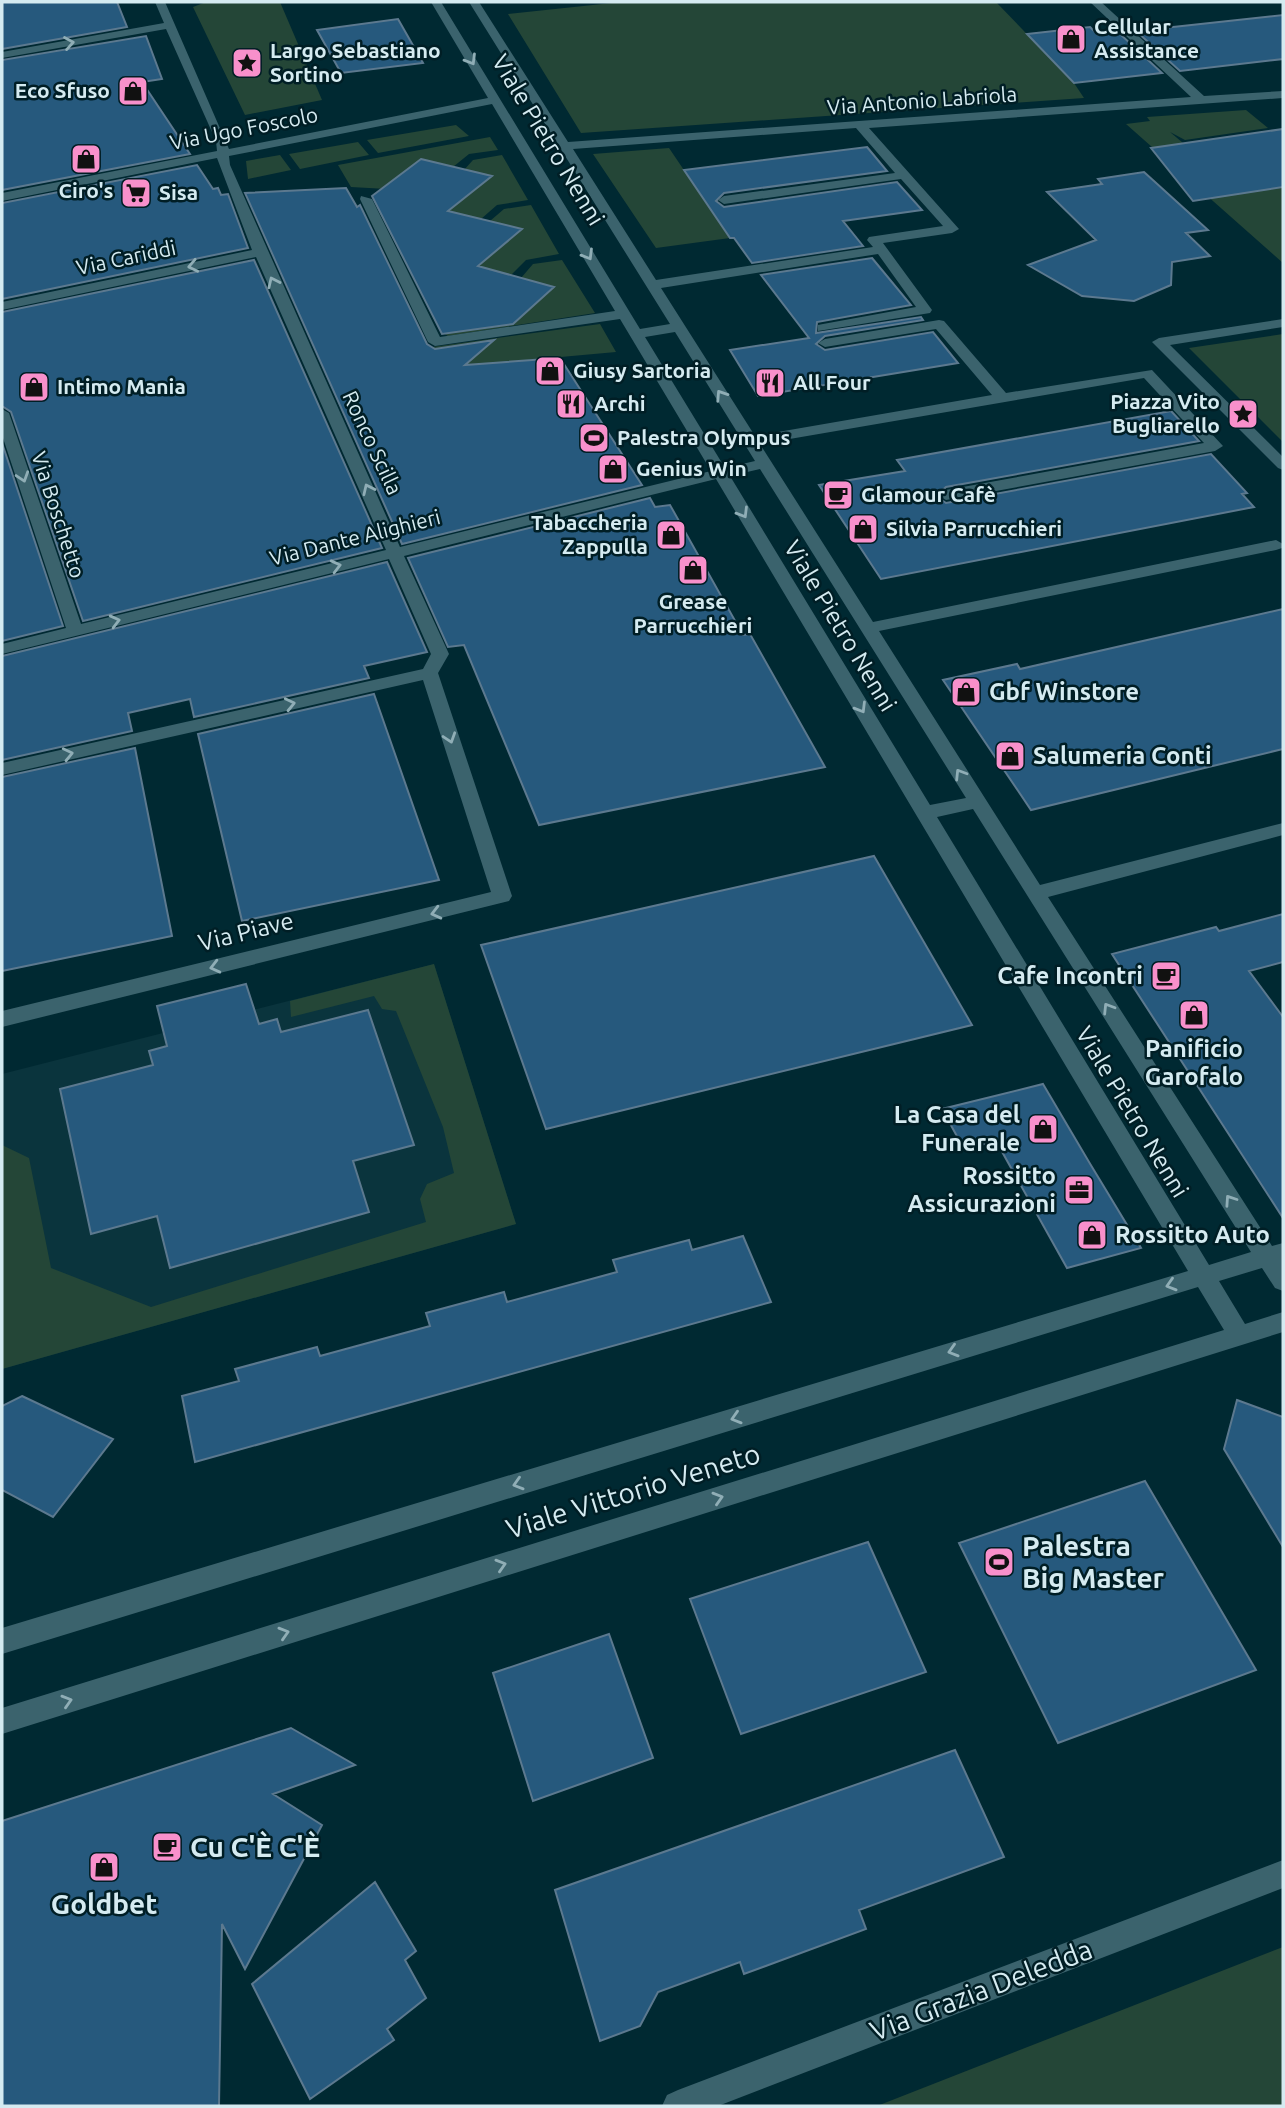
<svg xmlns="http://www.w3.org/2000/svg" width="1285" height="2108" font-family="Ubuntu,sans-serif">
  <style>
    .built { fill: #0a343d }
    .green { fill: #244637 }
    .building { fill: #26597d; stroke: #5c798f; stroke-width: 2 }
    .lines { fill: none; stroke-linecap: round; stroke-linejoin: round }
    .minor { fill: #3b636d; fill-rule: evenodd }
    .oneway { stroke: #90aeb6 }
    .labels { text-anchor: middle; stroke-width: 5; stroke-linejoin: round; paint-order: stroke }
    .far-poi-label { font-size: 21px; font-weight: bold; fill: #d5ebf1; stroke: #001e25; text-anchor: start }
    .far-street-label { font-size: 21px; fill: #d5ebf1; stroke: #001e25 }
    .street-label { font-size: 24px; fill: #d5ebf1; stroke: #001e25 }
    .poi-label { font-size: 24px; font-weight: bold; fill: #d5ebf1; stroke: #001e25; text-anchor: start }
    .near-street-label { font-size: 28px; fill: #d5ebf1; stroke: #001e25 }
    .near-poi-label { font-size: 28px; font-weight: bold; fill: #d5ebf1; stroke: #001e25; text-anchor: start }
  </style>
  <rect width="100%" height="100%" fill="#002932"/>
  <!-- built -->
  <path class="built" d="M434,964L516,1224L2,1369V1074Z"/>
  <!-- green -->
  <path class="green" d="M206,2H280L322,100L245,115L193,7Z
    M621,2H996L1074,83L1084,98L581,133L508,14Z
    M1246,110L1268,128L1185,140L1170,132L1183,143H1189L1246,193L1283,187V263L1126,124L1150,121L1147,117Z
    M456,125L469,136L378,153L367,140Z
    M490,137L498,150L469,154L453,167L391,182L387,189L351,187L338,165Z
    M358,142L369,155L300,169L289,154Z
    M669,148L730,238L656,248L593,154Z
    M280,155L291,170L248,179L246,161Z
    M502,155L528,200L497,205L481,219L448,211L410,187L462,200L491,177L464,170L473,160Z
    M531,205L559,254L526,260L511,275L478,266L521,230L490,221L504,209Z
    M562,260L595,313L448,336L441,332L423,297L432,292L523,314L554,287L521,278L533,264Z
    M600,324L616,352L460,366L425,348Z
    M1283,334V442L1189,348Z
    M434,964L516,1224L2,1369V1145L29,1158L51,1268L151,1307L426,1222L420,1199L427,1184L454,1173L443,1127L396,1011L382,1009L374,996L291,1017L290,1001Z
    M1283,1947V2106H877Z"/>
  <!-- building -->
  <path class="building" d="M2,2H117L127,27L2,49Z
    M1283,15V59L1180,71L1136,31Z
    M398,19L423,63L341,73L317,30Z
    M1090,27L1098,35L1119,33L1162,73L1074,83L1027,34Z
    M146,36L162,79L142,82L190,154L2,190V60Z
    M1283,129V187L1193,201L1151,148Z
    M867,147L887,171L724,193L716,201L724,207L897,182L922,210L843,221L863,246L752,263L734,238H730L684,170Z
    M421,159L492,176L448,211L522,229L478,266L554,287L513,324L442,334L372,196Z
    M197,165L213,189L218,188L221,195L228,194L248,248L2,299V203Z
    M1144,172L1208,230L1186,233L1210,256L1172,262L1171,285L1134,301L1082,296L1028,265L1096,240L1047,192L1102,184L1098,179Z
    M346,188L357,207L360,205L427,344L435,349L494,340L465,365L560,358L642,485L402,544L245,193Z
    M872,258L911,305L817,322L816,333L921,317L923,320L825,336L816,344L825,350L933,332L958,363L758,396L730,350L809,338L761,275Z
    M254,260L382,548L83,621L11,412L2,406V312Z
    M1171,411L1199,441L946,487L936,496L946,503L1211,454L1247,493L1242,494L1254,507L881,579L819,485L905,471L897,460Z
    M2,443L63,626L2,641Z
    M650,498L655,507L670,505L743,635L750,634L825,767L539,825L464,645L448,647L408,558Z
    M387,562L427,652L364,666L369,678L194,717L190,699L128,713L132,731L2,760V656Z
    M1283,609V749L1031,810L943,680L1017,664L1020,669Z
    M374,694L439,880L242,921L198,734Z
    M135,748L172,936L2,971V777Z
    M874,856L972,1025L546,1129L481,945Z
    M1283,914V962L1249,971L1283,1017V1218L1112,954L1216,927L1219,931Z
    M246,984L259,1024L277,1019L281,1032L368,1010L414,1145L353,1161L369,1212L170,1268L157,1216L91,1234L60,1089L153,1065L149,1051L167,1046L157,1006Z
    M1043,1084L1089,1162L1141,1248L1067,1268L996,1141L964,1149L942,1109Z
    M743,1236L771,1302L195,1462L182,1396L239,1381L235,1369L317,1347L320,1356L430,1326L426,1313L504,1292L507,1302L617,1272L613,1260L689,1240L692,1250Z
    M22,1396L113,1439L53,1517L2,1490V1406Z
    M1237,1400L1283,1417V1547L1224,1449Z
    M1145,1481L1256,1670L1058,1743L959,1543Z
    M868,1542L926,1672L741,1734L690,1599Z
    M609,1634L653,1758L533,1801L493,1673Z
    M291,1728L355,1765L273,1794L322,1825L245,1969L222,1924L219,2106H2V1821Z
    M955,1750L1004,1857L859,1910L866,1929L744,1974L740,1962L658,1992L640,2026L600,2041L555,1890Z
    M375,1882L416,1951L405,1960L426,1998L387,2029L394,2040L310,2099L252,1984Z"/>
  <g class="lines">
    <!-- minor -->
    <path class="minor" d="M155,2H165L229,149L488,98L431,2H441L640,329L670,324L469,2H479L568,142L1191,97L1090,2H1101L1204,96L1283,91V98L869,128L959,229L952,233L883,243L932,310L930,313L818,331V325L823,324L916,307L878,254L661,288L755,436L992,395L936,329L825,347L818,343L825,339L939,320L944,321L1006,393L1152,370L1223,446L1215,451L946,500L938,495L946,490L1204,443L1144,378L760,444L873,622L1276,540L1283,544L1282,548L1276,550L879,631L1040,885L1283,823V835L1048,897L1272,1246L1283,1243V1291L1275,1288L1262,1268L1219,1281L1245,1324L1283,1312V1332L2,1734V1708L1224,1330L1198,1287L2,1654V1628L1188,1271L716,479L404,556L449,654L438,673L512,896L509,901L2,1027V1011L491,892L423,680L2,775V763L423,669L431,654L389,559L2,654V644L66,628L2,435V409L9,413L81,624L386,550L256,257L2,310V302L252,250L217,158L2,201V193L217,151L216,141L166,29L2,58V52L164,23ZM492,104L615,311L440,337L372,199L361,196L360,199L428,342L435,346L620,319L711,471L400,547L230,165L229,156ZM856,128L895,173L724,196L718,200L724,204L901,179L943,226L869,237L867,240L873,247L656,280L573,149ZM675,332L755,461L725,468L645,337ZM760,469L966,798L930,805L730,476ZM973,809L1251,1252L1209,1265L937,817Z
      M1283,319V327L1170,345L1283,457V470L1278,468L1152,342L1159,338Z
      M1283,1860V1888L718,2106H662L667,2095L678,2090Z"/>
  </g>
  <!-- one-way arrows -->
  <defs><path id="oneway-chevron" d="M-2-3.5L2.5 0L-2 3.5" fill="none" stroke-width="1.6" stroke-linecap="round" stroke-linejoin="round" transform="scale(1.75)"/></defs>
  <g class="oneway">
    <use href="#oneway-chevron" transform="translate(69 43) rotate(-10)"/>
    <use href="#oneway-chevron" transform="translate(471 60) rotate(59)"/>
    <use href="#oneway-chevron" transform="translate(588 255) rotate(59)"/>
    <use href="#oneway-chevron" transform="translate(193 266) rotate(168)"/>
    <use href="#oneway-chevron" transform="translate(273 282) rotate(-115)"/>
    <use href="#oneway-chevron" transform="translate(721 395) rotate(-123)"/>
    <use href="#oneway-chevron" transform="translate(23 477) rotate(72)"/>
    <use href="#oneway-chevron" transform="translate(368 489) rotate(-115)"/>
    <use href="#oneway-chevron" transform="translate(743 513) rotate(59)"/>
    <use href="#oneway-chevron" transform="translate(336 566) rotate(-14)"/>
    <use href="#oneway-chevron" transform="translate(115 621) rotate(-14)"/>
    <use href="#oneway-chevron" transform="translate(290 704) rotate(-13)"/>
    <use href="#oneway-chevron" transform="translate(861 708) rotate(59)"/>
    <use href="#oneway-chevron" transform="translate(450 738) rotate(72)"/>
    <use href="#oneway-chevron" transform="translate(68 754) rotate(-13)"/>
    <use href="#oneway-chevron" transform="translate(960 774) rotate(-122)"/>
    <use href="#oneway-chevron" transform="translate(436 913) rotate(166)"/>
    <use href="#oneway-chevron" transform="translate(215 967) rotate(166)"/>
    <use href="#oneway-chevron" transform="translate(1108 1008) rotate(-122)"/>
    <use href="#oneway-chevron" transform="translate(1230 1200) rotate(-124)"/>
    <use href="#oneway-chevron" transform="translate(1171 1285) rotate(163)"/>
    <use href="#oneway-chevron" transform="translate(953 1351) rotate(163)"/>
    <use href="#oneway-chevron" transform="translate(736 1418) rotate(163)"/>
    <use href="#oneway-chevron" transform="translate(518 1484) rotate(163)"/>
    <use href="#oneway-chevron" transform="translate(718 1498) rotate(-17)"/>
    <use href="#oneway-chevron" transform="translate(501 1565) rotate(-17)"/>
    <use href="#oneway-chevron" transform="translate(284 1633) rotate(-17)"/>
    <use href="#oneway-chevron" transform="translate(67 1701) rotate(-17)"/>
  </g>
  <!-- icons -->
  <defs>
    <g id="shop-square" transform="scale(1.575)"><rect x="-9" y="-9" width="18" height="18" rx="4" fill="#f890cb" stroke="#001e25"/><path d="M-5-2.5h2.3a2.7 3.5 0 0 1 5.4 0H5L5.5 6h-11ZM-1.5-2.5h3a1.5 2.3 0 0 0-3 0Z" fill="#111"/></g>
    <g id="sight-square" transform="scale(1.575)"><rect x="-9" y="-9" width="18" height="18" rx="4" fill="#f890cb" stroke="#001e25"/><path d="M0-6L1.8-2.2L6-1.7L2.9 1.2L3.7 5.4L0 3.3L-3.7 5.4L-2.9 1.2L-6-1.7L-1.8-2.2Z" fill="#111"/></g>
    <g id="supermarket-square" transform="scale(1.575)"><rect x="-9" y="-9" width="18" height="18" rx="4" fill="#f890cb" stroke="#001e25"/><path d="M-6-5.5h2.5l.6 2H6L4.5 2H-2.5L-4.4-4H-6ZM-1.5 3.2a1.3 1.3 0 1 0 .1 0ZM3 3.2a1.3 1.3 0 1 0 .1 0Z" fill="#111"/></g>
    <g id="restaurant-square" transform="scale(1.575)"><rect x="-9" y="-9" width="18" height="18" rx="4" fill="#f890cb" stroke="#001e25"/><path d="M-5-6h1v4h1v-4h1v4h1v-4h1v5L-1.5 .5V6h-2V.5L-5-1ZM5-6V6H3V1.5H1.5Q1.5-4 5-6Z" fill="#111"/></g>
    <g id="stadium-square" transform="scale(1.575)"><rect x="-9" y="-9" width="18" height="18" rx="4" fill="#f890cb" stroke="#001e25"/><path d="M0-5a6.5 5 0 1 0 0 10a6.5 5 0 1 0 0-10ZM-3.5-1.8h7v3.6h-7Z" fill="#111"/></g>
    <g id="cafe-square" transform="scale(1.575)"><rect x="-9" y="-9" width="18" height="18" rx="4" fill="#f890cb" stroke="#001e25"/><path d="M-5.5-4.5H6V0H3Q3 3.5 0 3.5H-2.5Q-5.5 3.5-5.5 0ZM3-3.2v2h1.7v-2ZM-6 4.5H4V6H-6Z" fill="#111"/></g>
    <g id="office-square" transform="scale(1.575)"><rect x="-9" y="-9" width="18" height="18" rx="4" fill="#f890cb" stroke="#001e25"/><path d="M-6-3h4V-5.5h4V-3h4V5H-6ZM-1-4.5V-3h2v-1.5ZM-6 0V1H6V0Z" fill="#111"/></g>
  </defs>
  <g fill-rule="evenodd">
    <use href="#shop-square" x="1071" y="39"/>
    <use href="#sight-square" x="247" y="63"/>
    <use href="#shop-square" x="133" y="91"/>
    <use href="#shop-square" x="86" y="159"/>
    <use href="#supermarket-square" x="136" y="193"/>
    <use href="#shop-square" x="550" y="371"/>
    <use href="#restaurant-square" x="770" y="383"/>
    <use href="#shop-square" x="34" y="387"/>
    <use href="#restaurant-square" x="571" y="404"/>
    <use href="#sight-square" x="1243" y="414"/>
    <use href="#stadium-square" x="594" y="438"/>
    <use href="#shop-square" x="613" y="469"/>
    <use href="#cafe-square" x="838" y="495"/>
    <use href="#shop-square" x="863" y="529"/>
    <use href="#shop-square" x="671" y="535"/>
    <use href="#shop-square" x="693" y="570"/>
    <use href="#shop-square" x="966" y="692"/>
    <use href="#shop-square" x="1010" y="756"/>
    <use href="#cafe-square" x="1166" y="976"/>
    <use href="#shop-square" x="1194" y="1015"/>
    <use href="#shop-square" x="1043" y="1129"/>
    <use href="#office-square" x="1079" y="1190"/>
    <use href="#shop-square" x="1092" y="1235"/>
    <use href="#stadium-square" x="999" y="1562"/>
    <use href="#cafe-square" x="167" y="1847"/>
    <use href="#shop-square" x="104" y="1867"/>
  </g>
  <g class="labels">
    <!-- far-poi labels -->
    <g class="far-poi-label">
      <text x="1094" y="34">Cellular<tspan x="1094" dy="24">Assistance</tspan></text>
      <text x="270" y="58">Largo Sebastiano<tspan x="270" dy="24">Sortino</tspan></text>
      <text x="110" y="98" text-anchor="end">Eco Sfuso</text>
      <text x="86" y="198" text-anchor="middle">Ciro's</text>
      <text x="159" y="200">Sisa</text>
      <text x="573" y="378">Giusy Sartoria</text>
      <text x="793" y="390">All Four</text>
      <text x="57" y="394">Intimo Mania</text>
      <text x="1220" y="409" text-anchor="end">Piazza Vito<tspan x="1220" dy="24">Bugliarello</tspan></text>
      <text x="594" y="411">Archi</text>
      <text x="617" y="445">Palestra Olympus</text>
      <text x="636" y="476">Genius Win</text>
      <text x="861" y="502">Glamour Cafè</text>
      <text x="648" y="530" text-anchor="end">Tabaccheria<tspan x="648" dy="24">Zappulla</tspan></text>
      <text x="886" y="536">Silvia Parrucchieri</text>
      <text x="693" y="609" text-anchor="middle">Grease<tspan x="693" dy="24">Parrucchieri</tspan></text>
    </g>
    <!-- far-street labels -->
    <g class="far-street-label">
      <text transform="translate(922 101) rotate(-4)" y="7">Via Antonio Labriola</text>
      <text transform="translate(244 129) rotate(-11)" y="7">Via Ugo Foscolo</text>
      <text transform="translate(126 258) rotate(-12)" y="7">Via Cariddi</text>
      <text transform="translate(372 443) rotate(65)" y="7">Ronco Scilla</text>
      <text transform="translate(58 515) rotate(72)" y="7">Via Boschetto</text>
      <text transform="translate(355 538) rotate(-14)" y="7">Via Dante Alighieri</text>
    </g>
    <!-- street labels -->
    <g class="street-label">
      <text transform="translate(548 140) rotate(59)" y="8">Viale Pietro Nenni</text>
      <text transform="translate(840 626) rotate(59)" y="8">Viale Pietro Nenni</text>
      <text transform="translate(246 932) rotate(-14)" y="8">Via Piave</text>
      <text transform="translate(1132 1112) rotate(59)" y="8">Viale Pietro Nenni</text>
    </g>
    <!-- poi labels -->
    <g class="poi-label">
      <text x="989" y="700">Gbf Winstore</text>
      <text x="1033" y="764">Salumeria Conti</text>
      <text x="1143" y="984" text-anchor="end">Cafe Incontri</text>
      <text x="1194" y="1057" text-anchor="middle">Panificio<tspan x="1194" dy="28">Garofalo</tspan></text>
      <text x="1020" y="1123" text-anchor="end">La Casa del<tspan x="1020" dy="28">Funerale</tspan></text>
      <text x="1056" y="1184" text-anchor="end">Rossitto<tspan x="1056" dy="28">Assicurazioni</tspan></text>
      <text x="1115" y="1243">Rossitto Auto</text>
    </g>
    <!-- near-street labels -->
    <g class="near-street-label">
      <text transform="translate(633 1491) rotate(-17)" y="10">Viale Vittorio Veneto</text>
      <text transform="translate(981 1990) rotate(-21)" y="10">Via Grazia Deledda</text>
    </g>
    <!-- near-poi labels -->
    <g class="near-poi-label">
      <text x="1022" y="1556">Palestra<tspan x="1022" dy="32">Big Master</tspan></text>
      <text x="190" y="1857">Cu C'È C'È</text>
      <text x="104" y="1914" text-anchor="middle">Goldbet</text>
    </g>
  </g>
  <!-- border -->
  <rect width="1285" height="2108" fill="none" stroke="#d5ebf1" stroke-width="7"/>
</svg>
